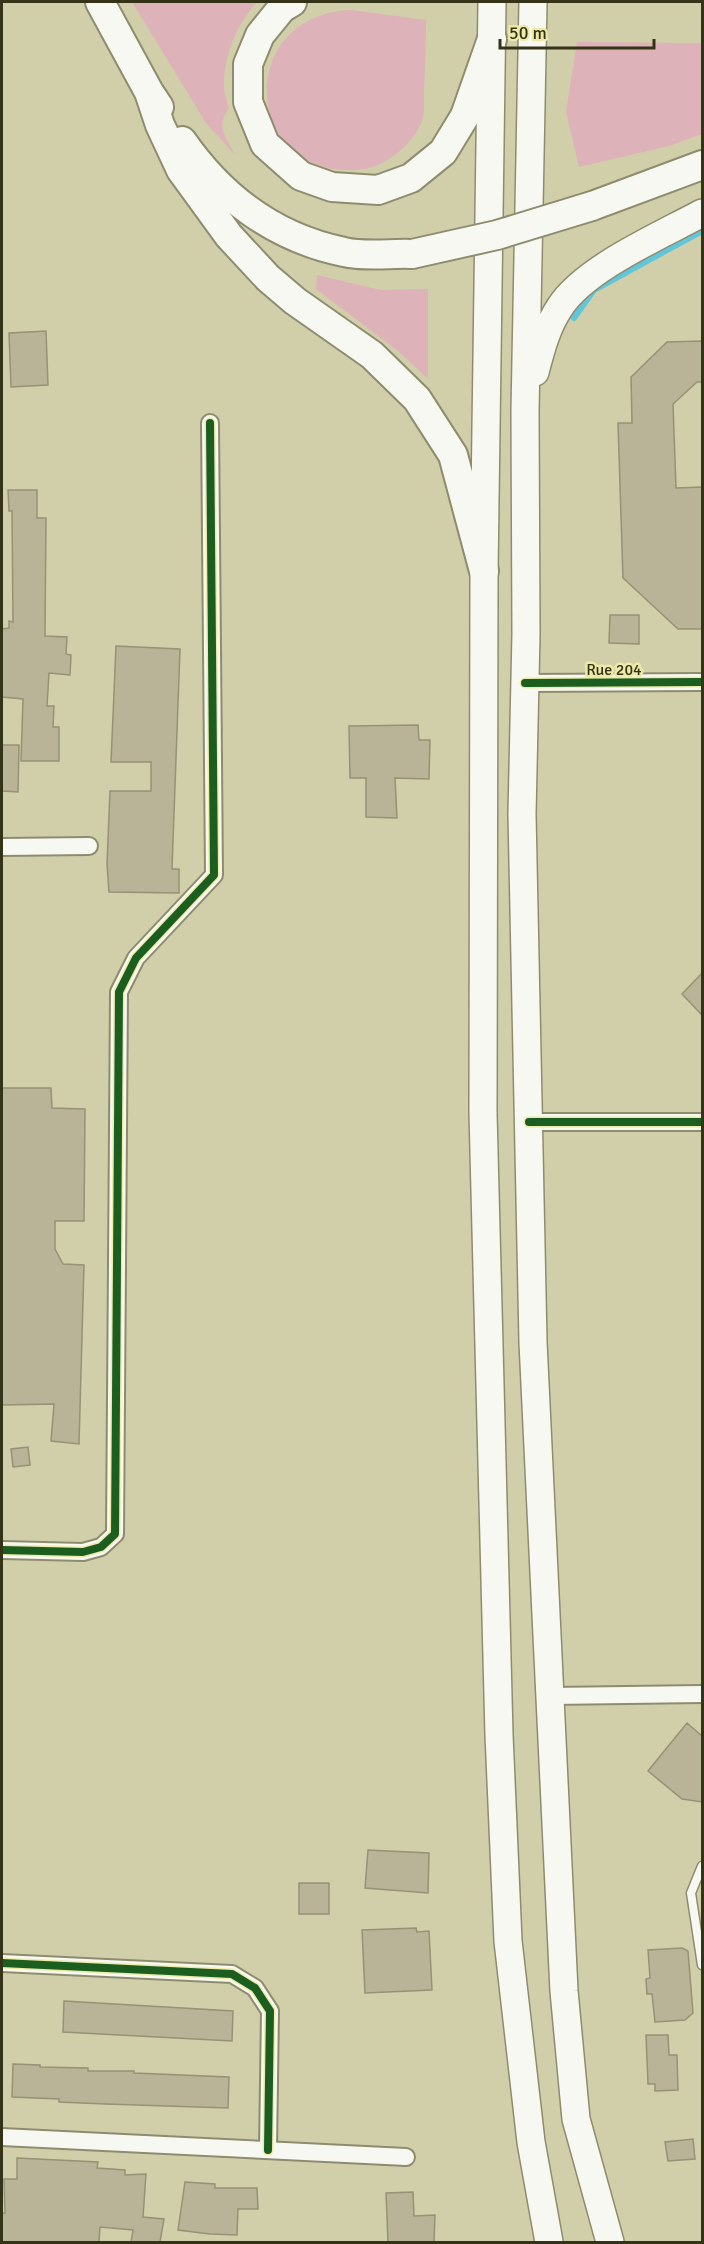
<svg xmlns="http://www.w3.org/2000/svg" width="704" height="2244" font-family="Signika,sans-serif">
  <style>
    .green { fill: #deb2b9 }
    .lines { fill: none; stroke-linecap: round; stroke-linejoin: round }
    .stream { stroke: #62c6db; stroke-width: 6 }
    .building { fill: #b9b397; stroke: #979175; stroke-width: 1.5 }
    .service-casing { stroke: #8e8c6f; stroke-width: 11 }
    .minor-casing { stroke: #8e8c6f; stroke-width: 20 }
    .primary-casing { stroke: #8e8c6f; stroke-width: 30 }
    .trunk-casing { stroke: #8e8c6f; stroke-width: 32 }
    .service { stroke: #f8f8f2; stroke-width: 8 }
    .minor { stroke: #f8f8f2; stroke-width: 16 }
    .primary { stroke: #f8f8f2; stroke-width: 27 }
    .trunk { stroke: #f8f8f2; stroke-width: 28 }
    .trunk-bridge-casing { stroke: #8e8c6f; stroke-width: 32; stroke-linecap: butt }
    .trunk-bridge { stroke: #f8f8f2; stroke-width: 28 }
    .cycleway-casing { stroke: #eeeaa7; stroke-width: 11 }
    .cycleway { stroke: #1b5e20; stroke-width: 8 }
    .labels { text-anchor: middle; stroke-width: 5; stroke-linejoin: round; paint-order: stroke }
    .street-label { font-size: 16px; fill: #343217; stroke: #eeeaa7 }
  </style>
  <rect width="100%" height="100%" fill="#d1cfaa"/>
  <!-- green -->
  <path class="green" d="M132,2H257C237,24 224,55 224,85C224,92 227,101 229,108C215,127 226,137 235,155L206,123Z
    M351,10L426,20C426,45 425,69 424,94C424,102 425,113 422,121C415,140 397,156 378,165C364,171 348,171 333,169C241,154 243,14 351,10Z
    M577,42L702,43V134L669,146L579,167L566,112Z
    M317,275L381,290L428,289V379L398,351L316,289Z"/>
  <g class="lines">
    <!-- stream -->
    <path class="stream" d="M574,318L594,290L702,231"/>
  </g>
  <!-- building -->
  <path class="building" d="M46,331L48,385L11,387L9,333Z
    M702,341V382H697L673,404L676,488L702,487V629H678L623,578L618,423H632L631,377L667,342Z
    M8,490H37V518H46L45,636L67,637L66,654L71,655L70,675L49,673L47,706H54L53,727H59V761H21L23,699L2,697V629L9,628V621L13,622L12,511H9Z
    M610,615H639V644L609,643Z
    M116,646L180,649L172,869H179V893L109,892L107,864L110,791H151V762H111Z
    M418,725L419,740H430L429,779L395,778L397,818L366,817V778H350L349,726Z
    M2,745H19L18,792L2,791Z
    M702,973V1015L682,994Z
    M2,1088H51L52,1108L85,1109L84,1221H55V1249L63,1264L84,1265L79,1444L51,1441L54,1404L2,1405Z
    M28,1447L30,1465L13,1467L11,1449Z
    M687,1723L702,1736V1802L682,1799L648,1771Z
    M368,1850L429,1853L428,1893L365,1888Z
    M299,1883H329V1914H299Z
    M416,1928L417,1932L429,1931L432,1990L365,1993L362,1930Z
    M682,1948L688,1951L693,2013L685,2020L655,2022L652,1994H647L646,1979L650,1978L648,1950Z
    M64,2001L233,2011L232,2041L63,2032Z
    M646,2035H668L669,2055H677L678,2090L655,2091V2084H648Z
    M13,2064L40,2065V2067L88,2068V2071H134V2073L229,2077L228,2108L105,2104L59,2102V2099L12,2097Z
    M693,2139L695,2159L668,2161L665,2142Z
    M17,2158L98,2162L97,2168L125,2170V2175L146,2174L143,2217L164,2219L160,2242H131L133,2230L100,2227L99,2242H2V2213H5L4,2179H17Z
    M185,2182L215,2184V2188H257L258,2209H238L237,2235L210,2234L178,2230Z
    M413,2192L414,2216L435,2215L434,2242H388L386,2193Z"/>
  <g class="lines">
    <!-- service casing -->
    <g class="service-casing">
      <path id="service" d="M702,1866L691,1893L702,1965"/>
    </g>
    <!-- minor casing -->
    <g class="minor-casing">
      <path id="minor" d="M525,683L702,682
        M2,847L89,846
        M529,1122H702
        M2,1550L83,1552L101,1547L115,1534L119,992L136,958L214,875L210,423
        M551,1696L702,1694
        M2,1963L232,1974L255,1988L270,2011L268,2150
        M2,2137L406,2157"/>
    </g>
    <!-- primary casing -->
    <g class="primary-casing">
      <path id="primary" d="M492,2L484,571L483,1113L499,1735L508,1941L531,2142L549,2242
        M533,2L525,411L526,634L522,814L533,1342L564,1991L576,2119L610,2242
        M535,372C541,349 547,326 560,307C585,268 662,235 702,213"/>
    </g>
    <!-- trunk casing -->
    <g class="trunk-casing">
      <path id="trunk" d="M100,2L149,92L159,107
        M292,2L282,8L260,35L248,64V102L265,144L301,176L332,187L378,190L411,178L443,152L465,116L492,39
        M149,92L160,125L181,170L229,236L268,278L295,301L372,355L417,399L453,455L484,571
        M182,141C221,197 275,238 344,252C364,257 391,253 412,254
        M592,206L702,165"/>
    </g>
    <!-- service -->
    <use href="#service" class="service"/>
    <!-- minor -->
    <use href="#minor" class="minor"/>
    <!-- primary -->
    <use href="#primary" class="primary"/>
    <!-- trunk -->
    <use href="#trunk" class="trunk"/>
    <!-- trunk-bridge casing -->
    <g class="trunk-bridge-casing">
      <path id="trunk-bridge" d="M412,254L497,235L592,206"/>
    </g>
    <!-- trunk-bridge -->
    <use href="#trunk-bridge" class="trunk-bridge"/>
    <!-- cycleway casing -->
    <g class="cycleway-casing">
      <path id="cycleway" d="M525,683L702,682
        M529,1122H702
        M2,1550L83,1552L101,1547L115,1534L119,992L136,958L214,875L210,423
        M2,1963L232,1974L255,1988L270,2011L268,2150"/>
    </g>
    <!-- cycleway -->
    <use href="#cycleway" class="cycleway"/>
  </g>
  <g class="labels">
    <!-- street labels -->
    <g class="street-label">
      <text x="614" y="675">Rue 204</text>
    </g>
  </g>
  <!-- border -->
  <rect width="704" height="2244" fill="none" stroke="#343217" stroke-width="6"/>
  <!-- scale -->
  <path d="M500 39v9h154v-9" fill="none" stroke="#343217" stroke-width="3"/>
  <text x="509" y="39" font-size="18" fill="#343217" stroke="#eeeaa7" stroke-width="4.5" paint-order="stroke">50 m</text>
</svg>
